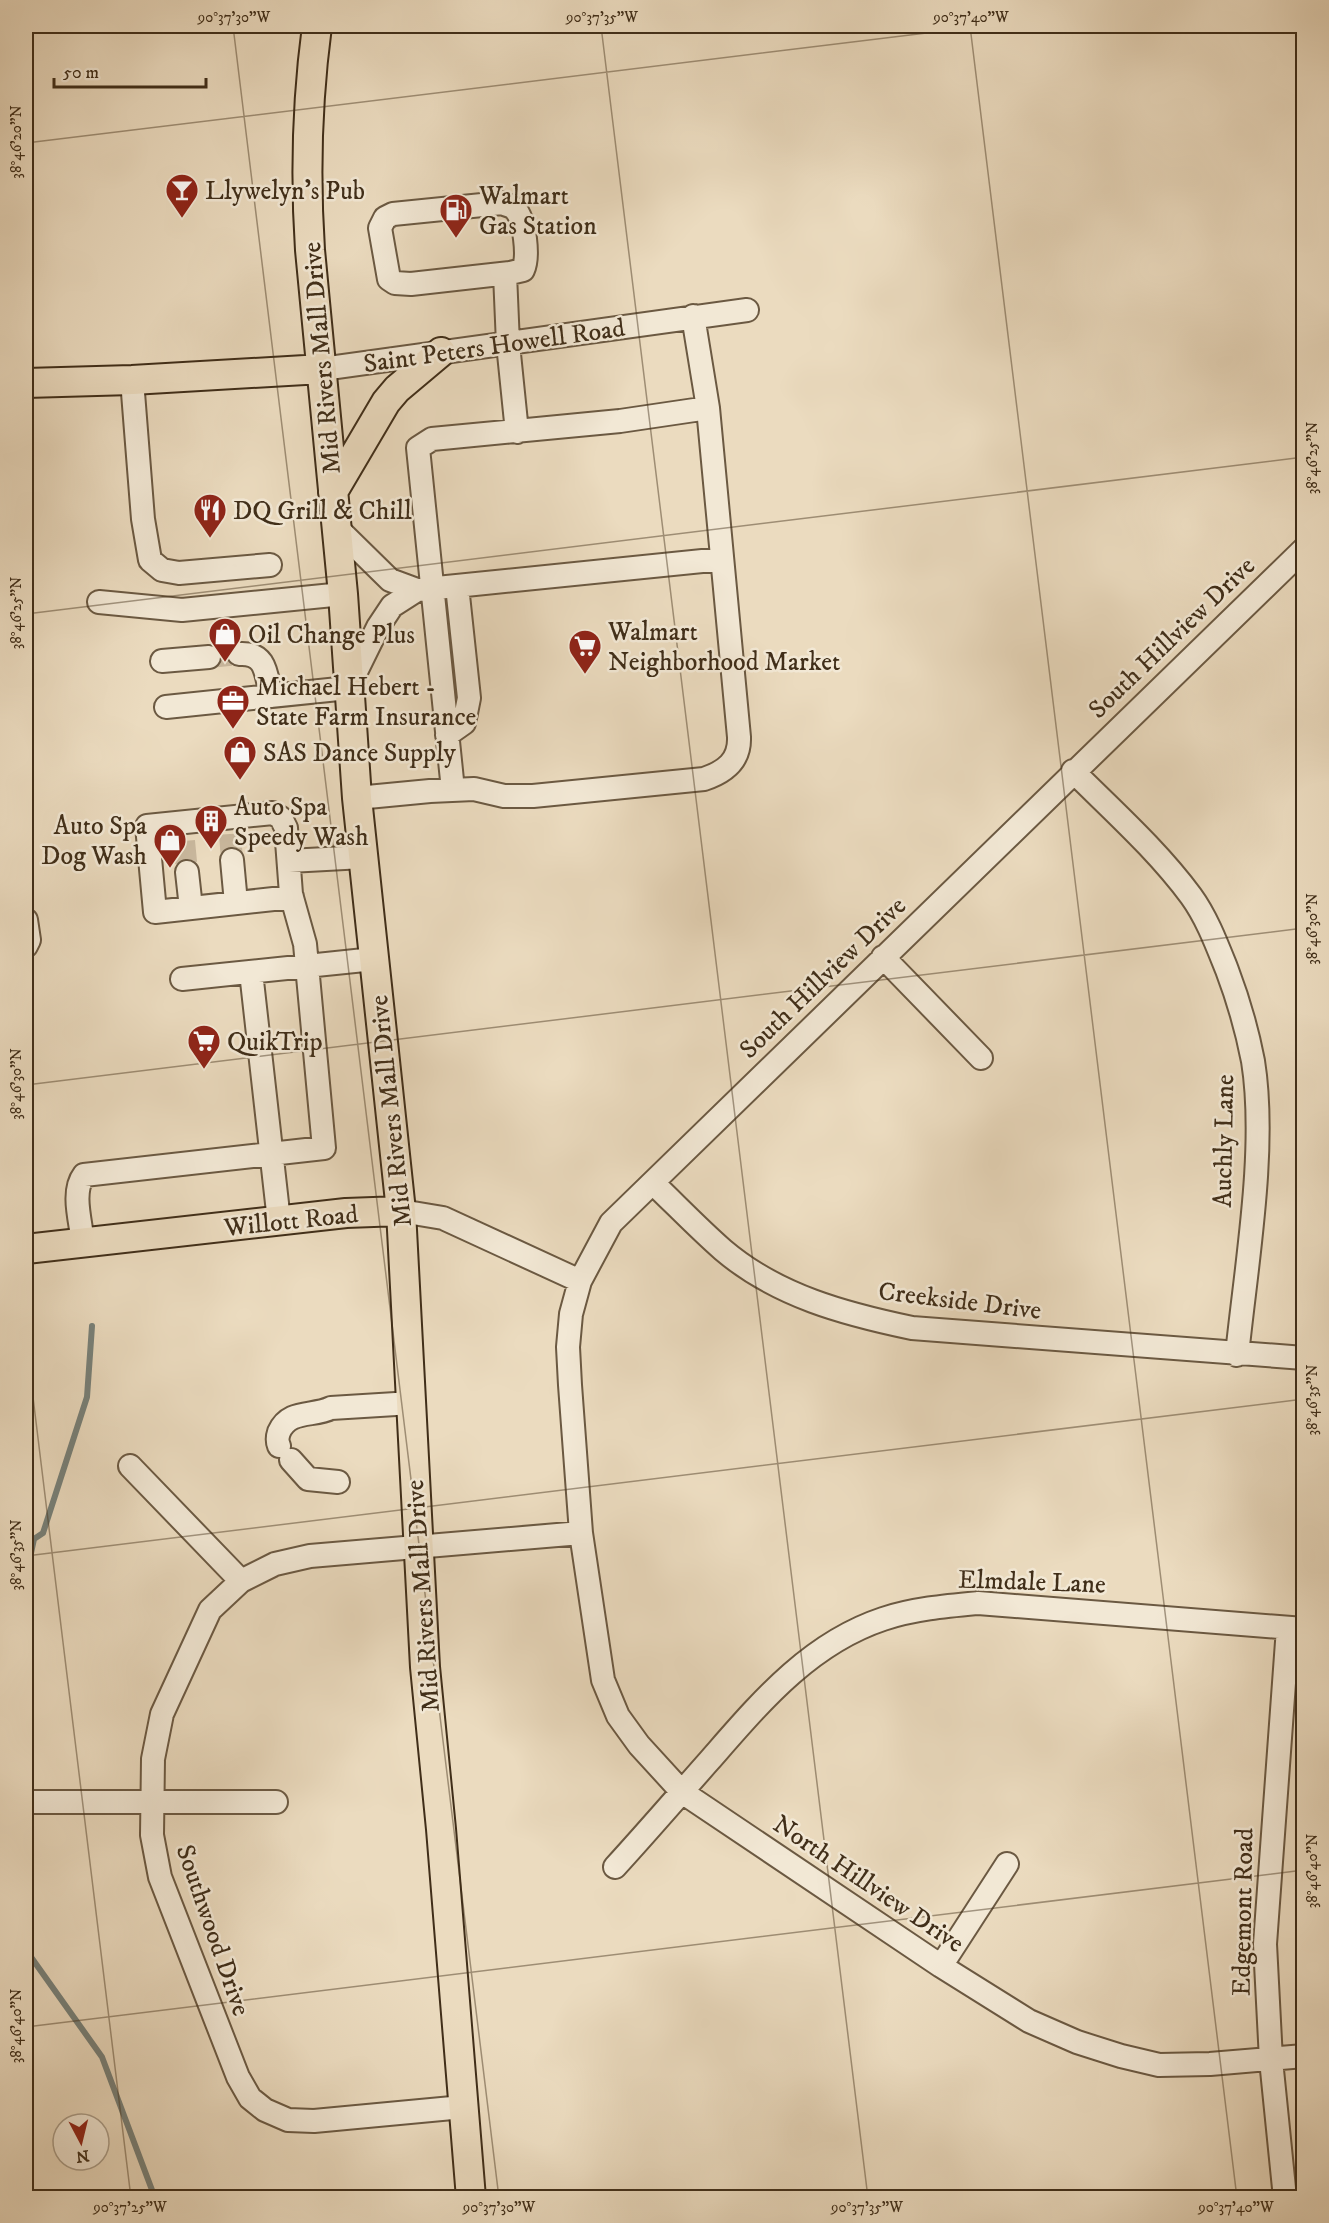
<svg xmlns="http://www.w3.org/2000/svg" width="1329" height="2223" font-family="'IM FELL DW Pica',serif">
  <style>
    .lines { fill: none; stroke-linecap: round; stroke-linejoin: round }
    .stream { stroke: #77817a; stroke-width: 6 }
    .minor-tunnel { stroke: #c9b89e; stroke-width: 22; stroke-dasharray: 22 11; stroke-linecap: butt }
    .minor-casing { stroke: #6b5942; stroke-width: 26 }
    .major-casing { stroke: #402e19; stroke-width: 32 }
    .minor { stroke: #f2e8d5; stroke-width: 22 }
    .major { stroke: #ebdbbf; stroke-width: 28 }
    .ticks { fill: none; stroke: #402e19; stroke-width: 1.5; stroke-opacity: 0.45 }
    .labels { text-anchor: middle; stroke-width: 5; stroke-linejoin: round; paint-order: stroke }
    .poi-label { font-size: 26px; fill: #402e19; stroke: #f2e8d5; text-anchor: start }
    .street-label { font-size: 26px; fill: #402e19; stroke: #f2e8d5 }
    .neatline { fill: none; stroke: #402e19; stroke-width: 2 }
    .ticks-label { font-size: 15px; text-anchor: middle; fill: #402e19 }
  </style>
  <rect width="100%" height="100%" fill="#ebdbbf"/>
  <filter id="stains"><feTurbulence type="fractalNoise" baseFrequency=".00333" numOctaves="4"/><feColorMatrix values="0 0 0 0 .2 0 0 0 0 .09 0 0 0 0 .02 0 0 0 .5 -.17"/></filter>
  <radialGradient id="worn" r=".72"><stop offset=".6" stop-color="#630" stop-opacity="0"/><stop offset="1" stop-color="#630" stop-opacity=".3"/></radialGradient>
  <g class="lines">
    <!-- stream -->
    <path class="stream" d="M26,1576L34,1539L43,1533L87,1397L92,1326
      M26,1920L28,1913
      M26,1950L102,2057L155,2198"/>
    <!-- minor-tunnel -->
    <path class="minor-tunnel" d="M209,657L239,654
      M230,834L232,860
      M184,841L187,872"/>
    <!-- minor casing -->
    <g class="minor-casing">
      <path id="minor" d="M502,203C506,205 512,206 515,209C525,220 529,257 523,270L510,273L411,284L395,283L389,279L380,228L385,218L393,214Z
        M505,274L508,344L517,432
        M322,369L747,310
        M132,380L143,519L150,560L162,570L179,573L270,565
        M336,527L390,580L417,590L722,559
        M1304,549L611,1223L580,1281L571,1314L568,1347L570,1385L581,1533L603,1680L618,1716L639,1745L682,1792L941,1966L1029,2021L1077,2042L1121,2056L1159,2065L1210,2064L1304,2056
        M99,602L182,610L343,594
        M239,654C267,652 266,675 271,696
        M162,661L209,657
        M166,707L348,688L378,627L392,606L417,590
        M447,735L464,723L469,698L457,586
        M1073,771C1113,811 1157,850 1191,896C1207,918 1217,945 1227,970C1238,999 1247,1030 1253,1061C1267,1148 1246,1266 1237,1355
        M453,790L418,448L432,439L620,421L708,408
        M357,798L430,791L474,789L504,796H533L704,779C725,772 740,761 739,737L708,408L693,316
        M232,860L236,903
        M289,861L363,857
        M187,872L191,908
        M26,920L29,940L26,946
        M883,957L981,1058
        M251,972L279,1221
        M182,979L374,959
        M653,1183C676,1205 699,1229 723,1250C777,1296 845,1314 912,1328L1304,1358
        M401,1211L443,1218L580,1281
        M83,1243C81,1222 71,1192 84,1175L324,1148L305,944L291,894L286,828L281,818L273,813L147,826L155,912L292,897
        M279,1446C277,1441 277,1438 279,1432C289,1409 313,1417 331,1408L412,1403
        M291,1460L308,1479L338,1482
        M130,1466L241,1581
        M26,1802H276
        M615,1867C647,1832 678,1796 709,1761C759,1704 808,1644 883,1619C913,1609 946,1606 978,1603L1304,1629
        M941,1966L1007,1864
        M463,2107L314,2121L288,2120L265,2110L250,2098L238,2077L160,1877L152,1835L153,1759L162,1714L210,1610L241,1581L275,1564L310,1556L581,1533
        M1285,2198L1271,2060L1265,1944L1288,1628"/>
    </g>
    <!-- major casing -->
    <g class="major-casing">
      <path id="major" d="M317,26C307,101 305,174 310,250L343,594L357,798L401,1211L425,1667L441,1829L471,2198
        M26,383L132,380L322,369
        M333,492L386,402L397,389L441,352
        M26,1249L346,1213L401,1211"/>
    </g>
    <!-- minor -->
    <use href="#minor" class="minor"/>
    <!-- major -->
    <use href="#major" class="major"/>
  </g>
  <!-- ticks -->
  <path class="ticks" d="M233,26L499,2198M601,26L868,2198M970,26L1237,2198M26,143L984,26M26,614L1304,457M26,1085L1304,928M26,1340L131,2198M26,1556L1304,1399M26,2027L1304,1870"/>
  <!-- icons -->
  <defs>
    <g id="bar-pin" transform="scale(1.725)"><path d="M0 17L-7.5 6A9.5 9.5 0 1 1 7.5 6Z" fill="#8f2418" stroke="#f2e8d5"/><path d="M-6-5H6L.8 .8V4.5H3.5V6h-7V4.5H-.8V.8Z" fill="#fff"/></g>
    <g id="fuel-pin" transform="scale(1.725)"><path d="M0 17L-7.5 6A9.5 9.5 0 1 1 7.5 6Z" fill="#8f2418" stroke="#f2e8d5"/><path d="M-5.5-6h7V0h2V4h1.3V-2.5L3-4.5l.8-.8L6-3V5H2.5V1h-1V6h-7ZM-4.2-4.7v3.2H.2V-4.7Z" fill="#fff"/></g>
    <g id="restaurant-pin" transform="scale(1.725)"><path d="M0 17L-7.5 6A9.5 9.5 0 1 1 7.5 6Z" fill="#8f2418" stroke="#f2e8d5"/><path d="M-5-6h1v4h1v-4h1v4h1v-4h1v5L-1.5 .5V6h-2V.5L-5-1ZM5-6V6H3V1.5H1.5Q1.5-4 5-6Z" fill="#fff"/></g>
    <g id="shop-pin" transform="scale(1.725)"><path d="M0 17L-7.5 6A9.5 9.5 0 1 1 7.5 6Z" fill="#8f2418" stroke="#f2e8d5"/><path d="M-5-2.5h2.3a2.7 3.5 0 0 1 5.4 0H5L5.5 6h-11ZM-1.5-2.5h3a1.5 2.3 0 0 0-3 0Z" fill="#fff"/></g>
    <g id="supermarket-pin" transform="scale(1.725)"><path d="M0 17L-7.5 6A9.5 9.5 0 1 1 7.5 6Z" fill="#8f2418" stroke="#f2e8d5"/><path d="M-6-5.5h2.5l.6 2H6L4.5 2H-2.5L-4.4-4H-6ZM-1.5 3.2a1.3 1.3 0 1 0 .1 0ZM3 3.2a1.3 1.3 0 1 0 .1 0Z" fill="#fff"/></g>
    <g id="office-pin" transform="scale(1.725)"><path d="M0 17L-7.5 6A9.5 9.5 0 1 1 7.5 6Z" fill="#8f2418" stroke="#f2e8d5"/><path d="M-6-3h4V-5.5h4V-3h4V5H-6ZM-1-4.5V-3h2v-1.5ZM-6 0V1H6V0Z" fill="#fff"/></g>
    <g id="building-pin" transform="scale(1.725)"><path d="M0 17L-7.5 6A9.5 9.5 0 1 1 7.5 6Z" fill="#8f2418" stroke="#f2e8d5"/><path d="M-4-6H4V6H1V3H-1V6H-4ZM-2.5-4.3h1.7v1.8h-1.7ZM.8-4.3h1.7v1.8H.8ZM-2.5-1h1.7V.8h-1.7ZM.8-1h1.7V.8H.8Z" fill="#fff"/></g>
  </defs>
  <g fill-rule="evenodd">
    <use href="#bar-pin" x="182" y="190"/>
    <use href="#fuel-pin" x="456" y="210"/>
    <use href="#restaurant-pin" x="210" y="510"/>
    <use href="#shop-pin" x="225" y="634"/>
    <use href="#supermarket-pin" x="585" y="646"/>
    <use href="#office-pin" x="233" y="701"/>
    <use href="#shop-pin" x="240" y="752"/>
    <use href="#building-pin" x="211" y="821"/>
    <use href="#shop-pin" x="170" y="840"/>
    <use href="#supermarket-pin" x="204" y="1041"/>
  </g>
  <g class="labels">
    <!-- poi labels -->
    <g class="poi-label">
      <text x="205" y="199">Llywelyn's Pub</text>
      <text x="479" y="204">Walmart<tspan x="479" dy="30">Gas Station</tspan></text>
      <text x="233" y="519">DQ Grill &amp; Chill</text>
      <text x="608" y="640">Walmart<tspan x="608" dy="30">Neighborhood Market</tspan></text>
      <text x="248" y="643">Oil Change Plus</text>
      <text x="256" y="695">Michael Hebert -<tspan x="256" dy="30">State Farm Insurance</tspan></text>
      <text x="263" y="761">SAS Dance Supply</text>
      <text x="234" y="815">Auto Spa<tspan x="234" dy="30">Speedy Wash</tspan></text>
      <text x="147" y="834" text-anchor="end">Auto Spa<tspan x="147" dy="30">Dog Wash</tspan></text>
      <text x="227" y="1050">QuikTrip</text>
    </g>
    <!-- street labels -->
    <g class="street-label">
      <text transform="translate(494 345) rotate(-8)" y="9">Saint Peters Howell Road</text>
      <text transform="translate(321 358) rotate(-95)" y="9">Mid Rivers Mall Drive</text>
      <text transform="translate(1171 637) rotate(-44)" y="9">South Hillview Drive</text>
      <text transform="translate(822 977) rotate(-44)" y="9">South Hillview Drive</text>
      <text transform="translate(390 1111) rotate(-96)" y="9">Mid Rivers Mall Drive</text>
      <text transform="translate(1223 1141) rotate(-89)" y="9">Auchly Lane</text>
      <text transform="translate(291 1220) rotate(-6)" y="9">Willott Road</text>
      <text transform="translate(960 1300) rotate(7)" y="9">Creekside Drive</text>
      <text transform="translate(1032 1581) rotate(2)" y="9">Elmdale Lane</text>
      <text transform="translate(422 1596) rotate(-94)" y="9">Mid Rivers Mall Drive</text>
      <text transform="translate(869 1883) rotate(34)" y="9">North Hillview Drive</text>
      <text transform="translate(1242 1912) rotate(-89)" y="9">Edgemont Road</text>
      <text transform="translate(214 1930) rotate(71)" y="9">Southwood Drive</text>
    </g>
  </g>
  <!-- margin -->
  <rect width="1329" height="2223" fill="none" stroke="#ebdbbf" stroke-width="66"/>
  <!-- north arrow -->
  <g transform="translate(81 2142) rotate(173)"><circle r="28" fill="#f2e8d5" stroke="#ab9e8a" stroke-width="1.5"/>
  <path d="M0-4.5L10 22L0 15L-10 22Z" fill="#8f2418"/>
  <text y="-9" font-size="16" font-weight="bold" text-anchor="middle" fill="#402e19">N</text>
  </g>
  <!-- scale -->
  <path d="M54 78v9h152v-9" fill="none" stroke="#402e19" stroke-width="3"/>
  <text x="63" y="78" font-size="18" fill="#402e19" stroke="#f2e8d5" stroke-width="4.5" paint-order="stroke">50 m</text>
  <rect x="33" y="33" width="1263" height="2157" class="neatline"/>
  <g class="ticks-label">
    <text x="234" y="22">90°37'30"W</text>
    <text x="602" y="22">90°37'35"W</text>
    <text x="971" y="22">90°37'40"W</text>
    <text transform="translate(16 142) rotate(-90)" y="5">38°46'20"N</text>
    <text transform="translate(1312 458) rotate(-90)" y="5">38°46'25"N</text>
    <text transform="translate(16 613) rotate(-90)" y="5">38°46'25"N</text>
    <text transform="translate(1312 929) rotate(-90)" y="5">38°46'30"N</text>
    <text transform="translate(16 1084) rotate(-90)" y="5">38°46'30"N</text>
    <text transform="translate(1312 1400) rotate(-90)" y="5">38°46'35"N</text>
    <text transform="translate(16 1555) rotate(-90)" y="5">38°46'35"N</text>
    <text transform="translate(1312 1871) rotate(-90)" y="5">38°46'40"N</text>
    <text transform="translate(16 2026) rotate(-90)" y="5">38°46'40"N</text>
    <text x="130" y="2212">90°37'25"W</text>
    <text x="499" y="2212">90°37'30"W</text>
    <text x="867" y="2212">90°37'35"W</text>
    <text x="1236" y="2212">90°37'40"W</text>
  </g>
  <rect width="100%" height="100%" filter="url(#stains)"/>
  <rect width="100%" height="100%" fill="url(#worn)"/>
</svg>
